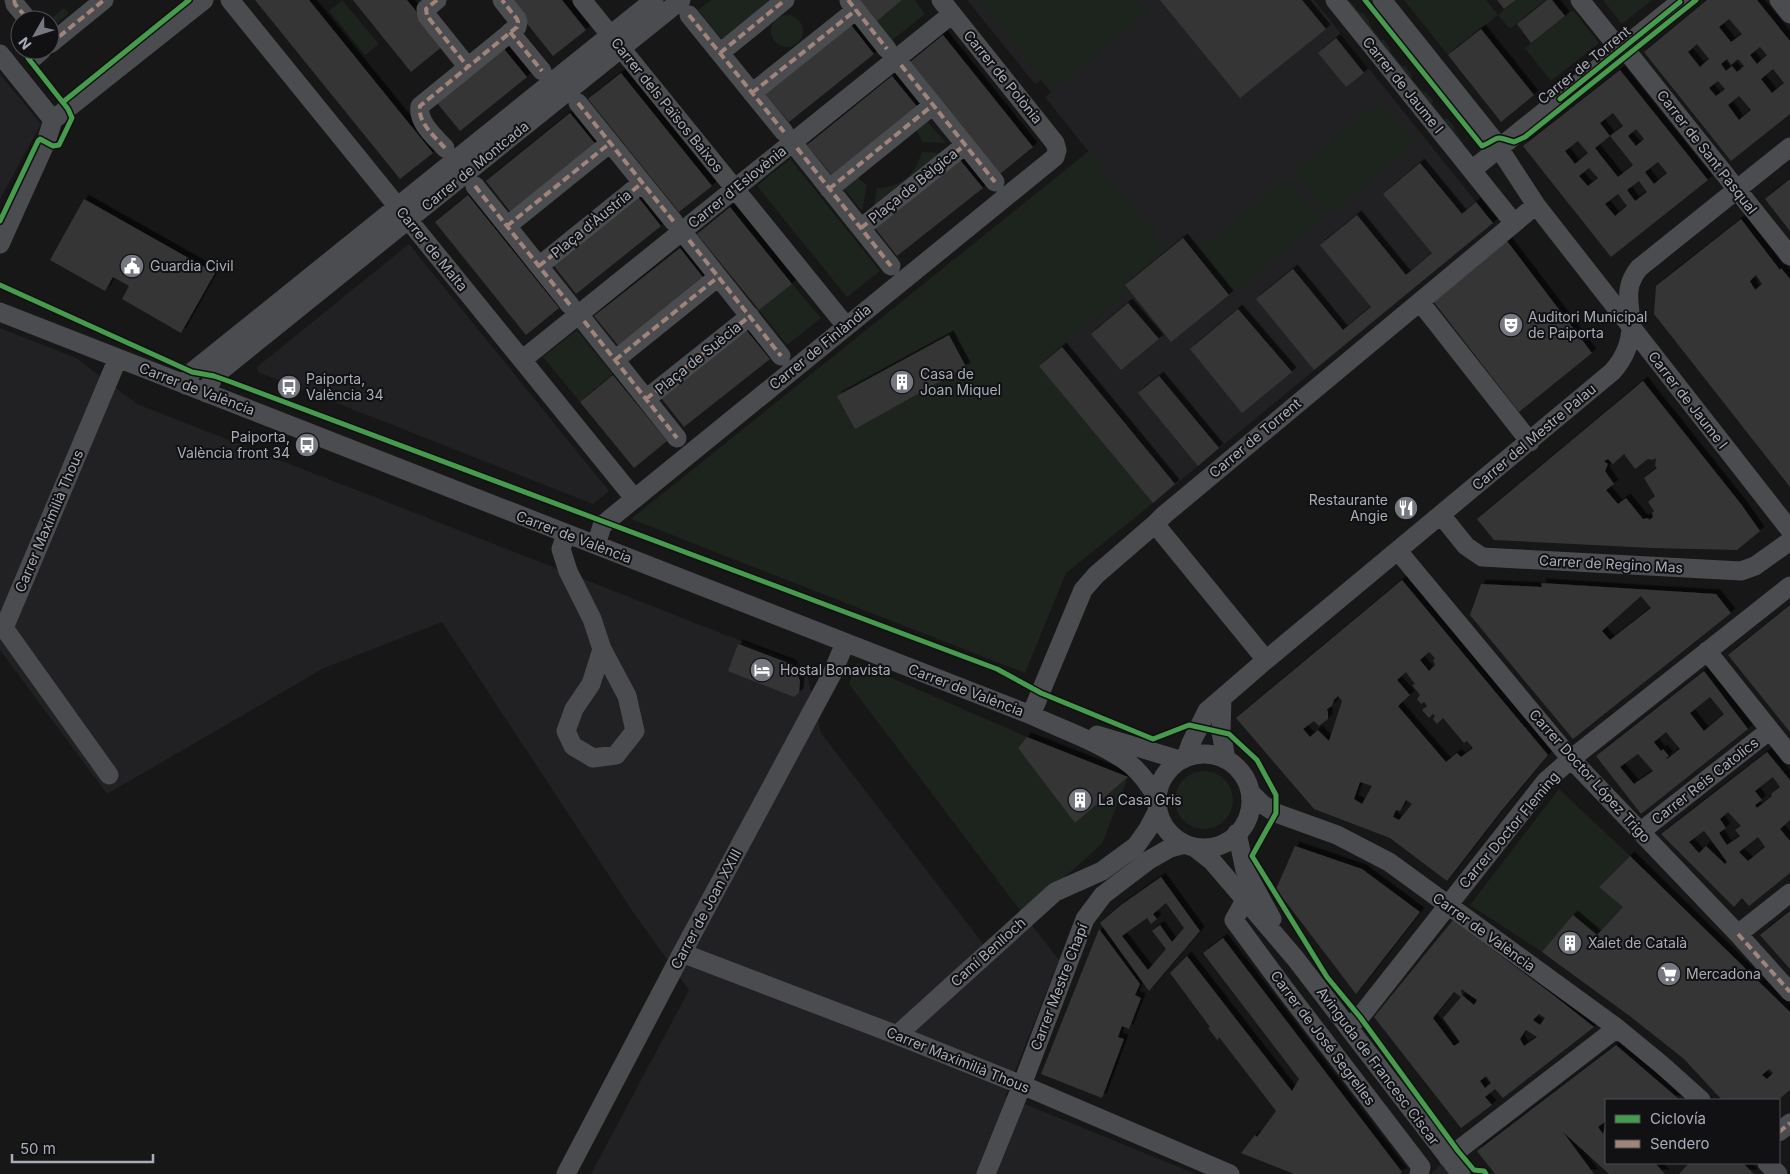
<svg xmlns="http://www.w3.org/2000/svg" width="1790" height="1174" font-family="Inter,sans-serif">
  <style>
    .built { fill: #212123 }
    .green { fill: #1d241e }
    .building { fill: #353536; fill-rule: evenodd; filter: url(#shadow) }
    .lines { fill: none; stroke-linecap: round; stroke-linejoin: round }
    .minor { stroke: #4b4c50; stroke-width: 19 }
    .quiet { stroke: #a18479; stroke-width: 4; stroke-dasharray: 8 4; stroke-linecap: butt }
    .cycleway-casing { stroke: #111113; stroke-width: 8 }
    .cycleway { stroke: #469c4c; stroke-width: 5 }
    .labels { text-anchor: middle; stroke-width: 4; stroke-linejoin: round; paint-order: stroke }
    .street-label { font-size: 14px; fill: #a8adb8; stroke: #111113 }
    .poi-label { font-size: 14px; fill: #a8adb8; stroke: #111113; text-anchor: start }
  </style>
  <defs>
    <filter id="shadow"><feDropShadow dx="4.5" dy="-4.5" stdDeviation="0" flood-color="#0009"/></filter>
  </defs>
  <rect width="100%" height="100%" fill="#171717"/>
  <!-- built -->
  <path class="built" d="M967,0H1314L1493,223L1153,503L1039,366L1129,291L1125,285L1167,250L1045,97L1051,92L1041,80L1035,84Z
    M0,74L41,124L0,199Z
    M409,244L609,491L593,504L258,372L257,367Z
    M0,328L76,358L137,404L805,666L821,733L984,945L1023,914L1059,960L1005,1096L1196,1174H591L689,990L633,912L442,622L324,668L107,794L0,650Z
    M1448,1158L1459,1174H1430Z"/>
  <!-- green -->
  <path class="green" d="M342,0L379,44L365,55L329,11Z
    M711,0H779L725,43L698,10Z
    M902,0H915L925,14L892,40L877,21Z
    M978,0H1137L1148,13L1052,91Z
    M1349,0L1360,13H1363L1369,21V24L1381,40H1384L1390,48V51L1402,66H1405L1412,75L1411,78L1423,92H1426L1433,101L1432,104L1444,119H1448L1454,127V130L1463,143L1460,146L1346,3Z
    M1368,0H1374L1479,130L1475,133Z
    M1404,0H1486L1498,15L1516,0H1547L1510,29L1498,15L1448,55Z
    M1603,0H1652L1622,24Z
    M64,8L69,13L50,29V20H41L38,16L44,12L50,19Z
    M1573,10L1599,43L1551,81L1525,48Z
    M771 31a16 16 0 1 1 32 0a16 16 0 1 1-32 0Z
    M1381,100L1417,144L1328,216L1292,173Z
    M925,119L946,143L922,142L915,127Z
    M1089,151L1168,250L1125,285L1129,291L1040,366L1153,503L1066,573L1025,673L631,519Z
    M922,152L945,153L873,212L877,188C902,187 914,176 922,152Z
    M790,159L880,271L847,297L757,186Z
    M854,175L867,185L862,211L841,185Z
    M1287,177L1323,221L1235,293L1198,250Z
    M792,284L821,318L787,345L759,310Z
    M577,330L613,375L580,402L543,357Z
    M857,663L1027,737L1018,748L1075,823L1128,777L1102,844L1023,914L849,684Z
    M1175 800a29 29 0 1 1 58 0a29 29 0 1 1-58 0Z
    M1559,789L1630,856L1599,887L1623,907L1597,935L1569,971L1542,952L1470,905Z"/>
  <!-- building -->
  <path class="building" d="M255,0H309L433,153L400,179Z
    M353,0H407L444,45L411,72Z
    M508,0H562L586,30L553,56Z
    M860,0H902L877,21Z
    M1160,0H1302L1326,29L1240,98Z
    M1497,0H1516L1504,9Z
    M1547,0H1552L1565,16L1531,43L1517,24Z
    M1707,0H1757L1790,41V114L1731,161L1644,52ZM1729,19L1742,34L1731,42L1719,27ZM1697,44L1709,59L1700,67L1688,52ZM1760,47L1767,55L1757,64L1750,55ZM1727,59L1731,65L1738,59L1744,66L1737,72L1732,66L1726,71L1721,64ZM1773,69L1784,83L1772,93L1761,79ZM1718,81L1725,89L1716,96L1709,88ZM1739,96L1751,110L1739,120L1728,105Z
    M848,21L874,54L789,122L762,90Z
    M1481,29L1534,95L1501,122L1448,55Z
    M943,35L1033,147L1000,174L910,62Z
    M1336,38L1364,73L1346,87L1318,53Z
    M500,44L527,77L460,131L433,98Z
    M1620,70L1708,180L1611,257L1523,146ZM1613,113L1623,126L1610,136L1633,165L1618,177L1595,148L1610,136L1600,123ZM1636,129L1644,139L1636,146L1628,136ZM1578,141L1588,153L1575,164L1565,151ZM1658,162L1667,173L1654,184L1645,172ZM1589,168L1598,178L1588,186L1579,176ZM1639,181L1647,192L1635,201L1627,190ZM1618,194L1627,206L1615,216L1605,204Z
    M621,73L712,186L679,212L588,99Z
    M892,76L919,109L834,178L807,145Z
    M570,113L597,146L512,214L486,181Z
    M956,155L983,188L897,256L871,223Z
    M1420,163L1462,214L1476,202L1493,223L1314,370L1256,299L1293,269L1343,330L1371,307L1320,245L1357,215L1406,275L1432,253L1383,194Z
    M1790,179V231L1765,199Z
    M635,193L661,226L576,294L550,261Z
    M468,195L559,308L526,335L435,222Z
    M84,199L215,273L181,333L122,299L129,286L113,277L105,291L50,260Z
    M730,207L792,284L759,310L697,234Z
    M1741,219L1780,270L1781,268L1790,279V487L1654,314L1656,286ZM1756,275L1762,284L1755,290L1750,281Z
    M1504,237L1592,353L1519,412L1430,297Z
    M1183,238L1229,295L1171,342L1125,285Z
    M680,248L706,281L621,349L594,316Z
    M1128,303L1159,339L1121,370L1091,334Z
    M1238,309L1292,372L1242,413L1190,349Z
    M743,326L770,359L684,427L658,394Z
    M949,335L966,367L855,429L837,396Z
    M1062,347L1175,484L1153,503L1039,366Z
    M613,375L667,441L634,468L580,402Z
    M1159,376L1219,448L1198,466L1138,393Z
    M1643,381L1741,504L1760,531L1737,550L1653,548L1494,540L1477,519ZM1624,454L1635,469L1648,459L1652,460L1656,458L1655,466L1657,468L1644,478L1655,496L1648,502L1654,511L1652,513L1653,517L1649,520L1648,518L1643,519L1626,498L1618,504L1606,490L1614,484L1605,471L1608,464L1604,461L1608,459L1613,464Z
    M1402,580L1548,755L1502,810L1447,881L1390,838L1314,809L1236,718ZM1429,652L1435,658L1433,660L1435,665L1429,671L1420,660ZM1406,672L1415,684L1412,685L1420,695L1417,699L1421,704L1424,702L1427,706L1422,710L1429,718L1433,714L1435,716L1433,719L1437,724L1443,718L1464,743L1467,741L1473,748L1461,757L1457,753L1446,762L1398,706L1410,695L1397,680ZM1338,696L1342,701L1329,741L1318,730L1310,737L1303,729L1314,721L1319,726L1328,719V712L1327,709L1332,706L1334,700ZM1360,782L1372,786L1362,804L1354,799ZM1406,800L1412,804L1399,820L1393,817L1396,810L1400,811Z
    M1541,583L1716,594L1731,613L1573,739L1470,615L1481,584L1542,587ZM1641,596L1651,608L1610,640L1602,631Z
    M1790,605V732L1728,655Z
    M738,644L791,664L795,669L800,681L799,693L794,697L728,671Z
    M1704,671L1748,729L1641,814L1596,756ZM1710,697L1724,714L1704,731L1690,713ZM1666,732L1680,749L1667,759L1666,758L1669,756L1663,749L1661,751L1654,742ZM1638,754L1653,771L1634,784L1620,767Z
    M1027,737L1128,777L1075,823L1018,748Z
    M1767,752L1790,780V820L1780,829L1790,841V873L1749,906L1742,898L1734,907L1661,834ZM1773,777L1780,787L1771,794L1772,796L1757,808L1755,805L1762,800L1755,791ZM1728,812L1741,826L1735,830L1740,836L1727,845L1719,833L1726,828L1720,819ZM1704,831L1711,840L1727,862L1725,864L1706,846L1699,853L1689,842ZM1758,837L1765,847L1748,861L1739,852Z
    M1295,846L1362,869L1420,912L1356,994L1276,889Z
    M1630,856L1790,1012V1090L1778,1100H1722L1684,1059L1631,1017L1542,952L1573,915L1597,935L1623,907L1599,887ZM1769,1069L1773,1073L1767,1079L1762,1075Z
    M1161,877L1200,931L1149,991L1100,923L1121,905ZM1166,903L1184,928L1172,942L1160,925L1152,931L1166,949L1148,970L1122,936L1147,918L1151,924L1157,919L1153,914Z
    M1790,911V969L1760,935Z
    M1453,920L1552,994L1594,1027L1503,1098L1495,1089L1485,1097L1492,1105L1461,1128L1374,1017ZM1461,989L1477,1000L1474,1005L1462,995ZM1454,992L1461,997L1443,1018L1460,1042L1454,1046L1433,1018ZM1539,1014L1545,1018L1540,1025L1533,1020ZM1526,1030L1537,1037L1524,1046L1520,1039ZM1486,1076L1491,1083L1485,1088L1480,1081Z
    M1099,929L1140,984L1135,995L1141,998L1129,1029L1122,1026L1118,1037L1124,1039L1102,1098L1041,1074Z
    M1223,938L1402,1172L1400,1174H1294L1241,1153L1255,1135L1257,1137L1276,1111L1219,1037L1218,1041L1208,1028L1210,1027L1170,973L1187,956L1292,1091L1299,1079L1203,953Z
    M1616,1045L1680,1100H1606V1121L1598,1127L1603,1134L1606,1122V1163H1655L1665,1174H1609L1563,1132L1594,1174H1495L1477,1151Z
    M1689,1163H1743L1754,1174H1679Z"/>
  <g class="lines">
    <!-- minor -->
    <path class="minor" d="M14,0L15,4L28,20
      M230,0L634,498
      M437,0L426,9L427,16L467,66
      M582,0L846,326
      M1335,0L1514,223
      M1382,0L1493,139L1536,205L1790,530
      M1580,0L1613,41L1623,48L1629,54L1790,256
      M1779,0L1790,14
      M849,1L887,49
      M689,15L784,132
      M510,32L542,71
      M50,44L104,0
      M720,53L785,0
      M0,54L53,120
      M34,57L42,50
      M901,65L995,182
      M752,93L856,10
      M578,103L674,222
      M445,148C435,137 417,122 420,106L517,27L518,22L517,19L502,0
      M797,148L891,266
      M1472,170L1682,0
      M475,186L570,305
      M829,189L933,105
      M507,226L610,143
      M861,228L965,145
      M689,240L781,356
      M0,244L46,142L53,120L204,0
      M539,266L642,183
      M1420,302L1530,442
      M0,312L1031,715C1063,730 1103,743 1131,765C1142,774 1150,786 1157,798
      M584,321L677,438
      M522,360L952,14
      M615,360L718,277
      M186,385L192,372L654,0
      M206,393L214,376L681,0
      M646,399L750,316
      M1441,515L1466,546L1482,557L1741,571L1755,566L1790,541
      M1155,524L1266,660
      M566,534L561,549L568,571L592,619L602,649L591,684L574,709L566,731L573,746L593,758L616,755L635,731L627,696L602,649
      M596,545L602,526L606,522L1055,157L1057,150L1055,143L941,0
      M1398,551L1571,759L1738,934L1790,992
      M1707,651L1790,755
      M1222,698L1221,732L1226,759
      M1031,715L1083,590L1096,575L1155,524L1164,515L1536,205
      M1097,735L1180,760
      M1157 801a47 47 0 1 1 94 0a47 47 0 1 1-94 0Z
      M1186,757L1191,743L1207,711L1266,660L1612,372C1624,359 1631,344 1631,325C1630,302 1623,288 1639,268L1790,147
      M109,775L4,628L118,358
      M1250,792L1262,804L1276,813L1337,835L1389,862L1617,1028L1662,1065L1701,1100
      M1640,832L1770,730
      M1237,833L1245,870L1272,919
      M1194,847L1212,861L1295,958L1461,1174
      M1245,900L1234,920L1284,988L1421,1167L1419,1174
      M1738,934L1790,893
      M682,953L897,1035L1022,1085L1230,1174
      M1348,1027L1360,1017L1546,781L1571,759L1790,586
      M897,1035L1055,892L1102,871L1136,846L1148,829L1158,810
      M1779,1132L1790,1123
      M1448,1158L1617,1028
      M1767,1163L1778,1174
      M566,1174L682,953L832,674L845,643
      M986,1174L1022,1085L1085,919L1103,895L1149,860L1170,848L1185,844"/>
    <!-- quiet -->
    <path class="quiet" d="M14,0L15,4L28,20
      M437,0L426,9L427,16L467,66
      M848,0L887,49
      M689,15L784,132
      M510,32L542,71
      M50,44L104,0
      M720,53L785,0
      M901,65L995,182
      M752,93L856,10
      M578,103L674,222
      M445,148C435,137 417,122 420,106L517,27L518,22L517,19L502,0
      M797,148L891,266
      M475,186L570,305
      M829,189L933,105
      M507,226L610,143
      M861,228L965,145
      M689,240L781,356
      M539,266L642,183
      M584,321L677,438
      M615,360L718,277
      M646,399L750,316
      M1738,934L1790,992
      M1779,1132L1790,1123"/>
    <!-- cycleway casing -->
    <g class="cycleway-casing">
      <path id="cycleway" d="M1365,0L1482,146C1501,138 1491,135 1514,142L1525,137L1696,0
        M1560,99L1680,2
        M63,102L189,0
        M0,221L38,141L40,139L53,146L59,145L72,118L68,109L28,58V55L34,50
        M0,285L192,372L214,376L231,382L997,669L1041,693L1153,739L1189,725L1229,734L1257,760L1276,795V813L1252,856L1327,977L1360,1017L1458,1151L1474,1170L1484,1171L1486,1174"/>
    </g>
    <!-- cycleway -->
    <use href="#cycleway" class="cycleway"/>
  </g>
  <!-- icons -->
  <defs>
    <g id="civic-disc" transform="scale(1.25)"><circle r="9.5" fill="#757880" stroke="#111113"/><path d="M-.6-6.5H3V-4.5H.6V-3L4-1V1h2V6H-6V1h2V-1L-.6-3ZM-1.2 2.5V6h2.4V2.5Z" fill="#fff"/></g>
    <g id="theatre-disc" transform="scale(1.25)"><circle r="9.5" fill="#757880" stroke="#111113"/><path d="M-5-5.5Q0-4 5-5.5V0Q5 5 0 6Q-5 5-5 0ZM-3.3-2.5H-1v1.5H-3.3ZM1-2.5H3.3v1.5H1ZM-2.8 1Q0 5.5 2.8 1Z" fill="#fff"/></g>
    <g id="building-disc" transform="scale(1.25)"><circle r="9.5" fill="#757880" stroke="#111113"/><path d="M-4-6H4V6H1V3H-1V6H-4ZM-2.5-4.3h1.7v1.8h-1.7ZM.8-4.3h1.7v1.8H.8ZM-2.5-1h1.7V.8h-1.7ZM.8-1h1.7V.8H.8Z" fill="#fff"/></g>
    <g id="bus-disc" transform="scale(1.25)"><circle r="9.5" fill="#757880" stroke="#111113"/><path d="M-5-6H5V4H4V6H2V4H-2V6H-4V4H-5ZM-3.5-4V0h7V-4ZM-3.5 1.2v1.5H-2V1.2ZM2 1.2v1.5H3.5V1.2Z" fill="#fff"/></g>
    <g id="restaurant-disc" transform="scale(1.25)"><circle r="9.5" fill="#757880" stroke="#111113"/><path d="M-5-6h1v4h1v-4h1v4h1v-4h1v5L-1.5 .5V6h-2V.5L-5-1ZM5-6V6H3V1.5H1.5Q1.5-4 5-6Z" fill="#fff"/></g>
    <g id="hotel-disc" transform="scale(1.25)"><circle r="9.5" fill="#757880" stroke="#111113"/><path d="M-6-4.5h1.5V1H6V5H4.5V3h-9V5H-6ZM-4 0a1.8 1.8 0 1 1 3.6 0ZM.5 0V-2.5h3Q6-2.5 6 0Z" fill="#fff"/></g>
    <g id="supermarket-disc" transform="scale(1.25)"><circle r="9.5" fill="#757880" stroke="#111113"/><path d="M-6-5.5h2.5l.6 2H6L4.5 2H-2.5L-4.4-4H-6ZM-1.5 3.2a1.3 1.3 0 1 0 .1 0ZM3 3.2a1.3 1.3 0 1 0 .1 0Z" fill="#fff"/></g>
  </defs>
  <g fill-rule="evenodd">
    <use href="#civic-disc" x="132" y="266"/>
    <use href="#theatre-disc" x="1511" y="325"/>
    <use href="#building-disc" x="902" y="382"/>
    <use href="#bus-disc" x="289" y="387"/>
    <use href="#bus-disc" x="307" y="445"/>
    <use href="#restaurant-disc" x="1406" y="508"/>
    <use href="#hotel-disc" x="762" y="670"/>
    <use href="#building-disc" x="1080" y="800"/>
    <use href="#building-disc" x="1570" y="943"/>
    <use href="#supermarket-disc" x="1669" y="974"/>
  </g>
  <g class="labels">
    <!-- street labels -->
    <g class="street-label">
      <text transform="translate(1584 65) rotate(-39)" y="5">Carrer de Torrent</text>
      <text transform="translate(1003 77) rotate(51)" y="5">Carrer de Polònia</text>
      <text transform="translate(1403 85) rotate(51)" y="5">Carrer de Jaume I</text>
      <text transform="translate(667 105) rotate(51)" y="5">Carrer dels Països Baixos</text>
      <text transform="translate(1707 152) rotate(52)" y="5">Carrer de Sant Pasqual</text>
      <text transform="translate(475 166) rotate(-39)" y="5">Carrer de Montcada</text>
      <text transform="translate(913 186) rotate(-39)" y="5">Plaça de Bèlgica</text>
      <text transform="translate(737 187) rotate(-39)" y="5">Carrer d'Eslovènia</text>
      <text transform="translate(591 224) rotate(-39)" y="5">Plaça d'Àustria</text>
      <text transform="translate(432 249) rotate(51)" y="5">Carrer de Malta</text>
      <text transform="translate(820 347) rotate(-39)" y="5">Carrer de Finlàndia</text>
      <text transform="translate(698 358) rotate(-39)" y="5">Plaça de Suècia</text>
      <text transform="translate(197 389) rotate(21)" y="5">Carrer de València</text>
      <text transform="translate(1688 400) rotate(52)" y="5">Carrer de Jaume I</text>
      <text transform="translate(1534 437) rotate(-40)" y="5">Carrer del Mestre Palau</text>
      <text transform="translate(1255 438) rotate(-40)" y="5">Carrer de Torrent</text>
      <text transform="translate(49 521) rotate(-67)" y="5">Carrer Maximilià Thous</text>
      <text transform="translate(574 537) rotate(21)" y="5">Carrer de València</text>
      <text transform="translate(1611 564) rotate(3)" y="5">Carrer de Regino Mas</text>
      <text transform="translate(966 690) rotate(21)" y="5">Carrer de València</text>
      <text transform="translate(1590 776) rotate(48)" y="5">Carrer Doctor López Trigo</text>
      <text transform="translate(1705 781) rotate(-38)" y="5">Carrer Reis Catolics</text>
      <text transform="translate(1509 830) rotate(-50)" y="5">Carrer Doctor Fleming</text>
      <text transform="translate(706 909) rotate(-62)" y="5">Carrer de Joan XXIII</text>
      <text transform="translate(1484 932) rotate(36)" y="5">Carrer de València</text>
      <text transform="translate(988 952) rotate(-42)" y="5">Camí Benlloch</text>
      <text transform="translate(1059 987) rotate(-69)" y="5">Carrer Mestre Chapí</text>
      <text transform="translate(1323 1038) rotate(53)" y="5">Carrer de José Segrelles</text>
      <text transform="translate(958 1060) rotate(22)" y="5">Carrer Maximilià Thous</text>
      <text transform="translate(1378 1066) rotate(53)" y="5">Avinguda de Francesc Císcar</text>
    </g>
    <!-- poi labels -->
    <g class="poi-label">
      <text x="150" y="271">Guardia Civil</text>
      <text x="1528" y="322">Auditori Municipal<tspan x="1528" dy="16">de Paiporta</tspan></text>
      <text x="920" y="379">Casa de<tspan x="920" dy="16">Joan Miquel</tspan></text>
      <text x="306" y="384">Paiporta,<tspan x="306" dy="16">València 34</tspan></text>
      <text x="290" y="442" text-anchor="end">Paiporta,<tspan x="290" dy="16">València front 34</tspan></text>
      <text x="1388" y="505" text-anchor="end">Restaurante<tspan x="1388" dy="16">Angie</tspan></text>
      <text x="780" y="675">Hostal Bonavista</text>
      <text x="1098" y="805">La Casa Gris</text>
      <text x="1588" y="948">Xalet de Català</text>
      <text x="1686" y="979">Mercadona</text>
    </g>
  </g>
  <!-- legend -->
  <rect x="1605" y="1099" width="175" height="65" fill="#111113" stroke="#4d4f55"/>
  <rect x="1615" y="1115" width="25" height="8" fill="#469c4c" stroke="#4d4f55"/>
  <text x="1650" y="1124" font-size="15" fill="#a8adb8">Ciclovía</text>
  <rect x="1615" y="1140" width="25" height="8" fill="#a18479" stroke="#4d4f55"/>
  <text x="1650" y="1149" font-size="15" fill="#a8adb8">Sendero</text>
  <!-- north arrow -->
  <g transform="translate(35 35) rotate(231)"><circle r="24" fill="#111113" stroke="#4d4f55"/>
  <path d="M0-4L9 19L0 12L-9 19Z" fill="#757880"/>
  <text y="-8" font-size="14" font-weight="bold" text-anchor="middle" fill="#a8adb8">N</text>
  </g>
  <!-- scale -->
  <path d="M12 1154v8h141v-8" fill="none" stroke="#a8adb8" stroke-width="2.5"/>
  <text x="20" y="1154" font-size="15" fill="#a8adb8" stroke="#111113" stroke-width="4" paint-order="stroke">50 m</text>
</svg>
